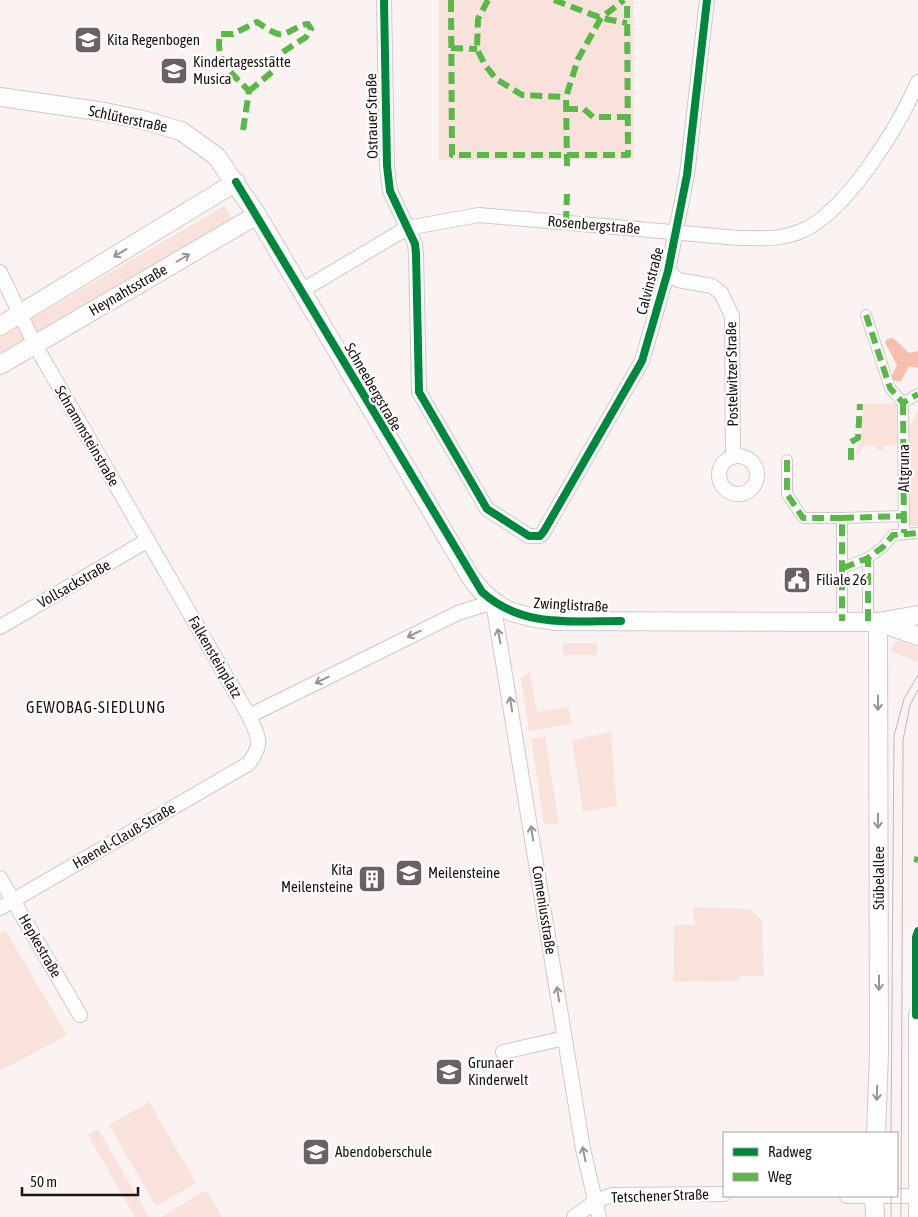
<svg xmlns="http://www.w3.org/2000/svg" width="918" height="1217" font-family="'Asap Condensed',sans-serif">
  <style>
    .green { fill: #f9e2db }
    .water { fill: #f8beae }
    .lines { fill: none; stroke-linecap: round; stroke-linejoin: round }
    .pedestrian-casing { stroke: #d0c9c8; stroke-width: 12 }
    .minor-casing { stroke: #d0c9c8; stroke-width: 16 }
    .tertiary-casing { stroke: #d0c9c8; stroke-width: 20 }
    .pedestrian { stroke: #fefdfd; stroke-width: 10 }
    .minor { stroke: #fefdfd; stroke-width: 14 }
    .tertiary { stroke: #fefdfd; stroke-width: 18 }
    .tram { stroke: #bcbab9; stroke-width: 1 }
    .quiet { stroke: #58b947; stroke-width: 6; stroke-dasharray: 12 6; stroke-linecap: butt }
    .cycleway-casing { stroke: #fff; stroke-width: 11 }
    .cycleway { stroke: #00873e; stroke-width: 8 }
    .oneway { stroke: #989493 }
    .labels { text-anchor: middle; stroke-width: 4.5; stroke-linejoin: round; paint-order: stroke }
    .poi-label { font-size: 15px; fill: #1b1412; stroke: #fff; text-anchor: start }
    .street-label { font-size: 15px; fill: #1b1412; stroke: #fff }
    .neighbourhood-label { font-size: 16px; letter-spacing: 1px; fill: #1b1412; stroke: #fff }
  </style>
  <rect width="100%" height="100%" fill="#faf3f2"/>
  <!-- green -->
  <path class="green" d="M439,0H633L634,159L439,160Z
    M224,206L232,218L0,354V337Z
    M896,403L898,441L894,446H883V451L878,450L874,445L864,446L859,454L855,456L860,443L864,404Z
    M918,410V526H910L909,427Z
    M896,641L918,647V662L890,651Z
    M563,643H597V655H563Z
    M530,672L537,712L568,707L572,724L529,731L521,678Z
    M611,732L617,806L583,812L572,740Z
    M545,737L559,823L544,825L531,739Z
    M693,907L750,909L762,921L764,976H740L739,981L673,982L674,925H695Z
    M6,931L67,1035L0,1071V934Z
    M149,1102L196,1183L156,1206L109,1125Z
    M98,1129L149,1217H135L88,1135Z
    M206,1190L222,1217H161Z"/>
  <!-- water -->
  <path class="water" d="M893,338L909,353L918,351V368L909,366L901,381H896L891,378L897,365L885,343L887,339Z"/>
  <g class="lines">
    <!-- pedestrian casing -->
    <g class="pedestrian-casing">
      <path id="pedestrian" d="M866,315L890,388L903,403L918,394
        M903,403L904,533
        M787,460V494L803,518H842V621
        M842,518L904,516
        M843,568L868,558
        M868,621V558L883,547L893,535L918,533"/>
    </g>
    <!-- minor casing -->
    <g class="minor-casing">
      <path id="minor" d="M384,0L387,166L390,191L415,244L416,254L419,392L487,509L529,536H540L544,531L642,361L668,271L687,175L707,0
        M668,271L678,280L712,286L721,293L732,316L733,457
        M0,272L35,345L249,716C259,739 264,743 248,764L0,908
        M301,291L407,228L479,215L739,238C760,238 779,240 799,232C846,214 898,127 918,82
        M719 475a19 19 0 1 1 38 0a19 19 0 1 1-38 0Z
        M0,627L148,540
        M249,716L458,613L493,602L583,1149L599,1217
        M0,878L80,1015
        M916,1015V1217
        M503,1052L565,1038
        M847,1196H918
        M574,1217L596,1201L612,1195L724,1194"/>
    </g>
    <!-- tertiary casing -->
    <g class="tertiary-casing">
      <path id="tertiary" d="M0,97L105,112L143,120L181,131L216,156L257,215L471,578C495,611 516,616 556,621L878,622L918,615
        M0,326L236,182
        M0,365L257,215
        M881,623L918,636
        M876,1133L879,1053L878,622
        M874,1196L875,1217"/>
    </g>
    <!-- pedestrian -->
    <use href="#pedestrian" class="pedestrian"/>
    <!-- minor -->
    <use href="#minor" class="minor"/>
    <!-- tertiary -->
    <use href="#tertiary" class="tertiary"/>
    <!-- tram -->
    <path class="tram" d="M891,1133L894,736L904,699L918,675
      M891,1217V1196
      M901,1217L903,740L910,705L918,690"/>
    <!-- quiet -->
    <path class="quiet" d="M451,0L452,155H628L627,0
      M488,0L478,19L477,49L485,65L496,79L522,95L566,97
      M554,0L601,18L627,23
      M451,48L477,49
      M566,109H584L593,117H628
      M243,130L249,91C231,72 215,62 220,34H233L257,22C263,26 271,32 278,34C288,36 298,24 308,24L311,29L306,37L278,55L272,72L249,91
      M567,166L566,97L578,59L601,18L624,0
      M566,223L567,194
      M866,315L890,388L903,403L918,394
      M903,403L904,533
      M787,460V494L803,518H842V621
      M851,460V442L858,438L860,404
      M842,518L904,516
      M843,568L868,558
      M868,621V558L883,547L893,535L918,533
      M914,859L918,860"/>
    <!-- cycleway casing -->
    <g class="cycleway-casing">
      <path id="cycleway" d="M384,0L387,166L390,191L415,244L416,254L419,392L487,509L529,536H540L544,531L642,361L668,271L687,175L707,0
        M236,182L482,592C522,628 570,621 621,621
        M916,1015V937L918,931"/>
    </g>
    <!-- cycleway -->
    <use href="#cycleway" class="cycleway"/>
  </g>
  <!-- one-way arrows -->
  <defs><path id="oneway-shaft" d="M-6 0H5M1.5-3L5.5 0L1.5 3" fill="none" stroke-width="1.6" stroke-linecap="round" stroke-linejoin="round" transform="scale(1.25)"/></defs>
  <g class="oneway">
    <use href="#oneway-shaft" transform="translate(120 253) rotate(149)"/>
    <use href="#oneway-shaft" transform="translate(183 258) rotate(-30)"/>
    <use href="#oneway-shaft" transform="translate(414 634) rotate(154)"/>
    <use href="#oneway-shaft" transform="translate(499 636) rotate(-101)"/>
    <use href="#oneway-shaft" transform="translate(322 680) rotate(154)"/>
    <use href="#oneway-shaft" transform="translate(878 703) rotate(90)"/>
    <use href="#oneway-shaft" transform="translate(511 704) rotate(-99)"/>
    <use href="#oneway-shaft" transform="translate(878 821) rotate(90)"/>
    <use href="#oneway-shaft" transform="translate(532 833) rotate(-99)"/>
    <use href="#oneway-shaft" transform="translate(879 983) rotate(90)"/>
    <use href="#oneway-shaft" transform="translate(558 994) rotate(-99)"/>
    <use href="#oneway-shaft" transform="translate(877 1093) rotate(92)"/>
    <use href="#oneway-shaft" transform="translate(584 1154) rotate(-101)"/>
  </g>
  <!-- icons -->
  <defs>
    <g id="school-square" transform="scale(1.4375)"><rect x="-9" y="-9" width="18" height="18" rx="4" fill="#696260" stroke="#fff"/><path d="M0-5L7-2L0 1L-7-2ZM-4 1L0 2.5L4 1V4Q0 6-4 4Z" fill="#fff"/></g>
    <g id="civic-square" transform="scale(1.4375)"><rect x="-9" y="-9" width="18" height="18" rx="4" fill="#696260" stroke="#fff"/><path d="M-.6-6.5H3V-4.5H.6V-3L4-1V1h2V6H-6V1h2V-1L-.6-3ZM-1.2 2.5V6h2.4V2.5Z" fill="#fff"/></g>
    <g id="building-square" transform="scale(1.4375)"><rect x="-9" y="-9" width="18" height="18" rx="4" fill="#696260" stroke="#fff"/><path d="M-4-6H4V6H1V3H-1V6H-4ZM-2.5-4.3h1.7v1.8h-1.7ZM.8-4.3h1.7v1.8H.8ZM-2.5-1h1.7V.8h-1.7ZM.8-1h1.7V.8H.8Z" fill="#fff"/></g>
    <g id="university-square" transform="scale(1.4375)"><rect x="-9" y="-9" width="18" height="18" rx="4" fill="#696260" stroke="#fff"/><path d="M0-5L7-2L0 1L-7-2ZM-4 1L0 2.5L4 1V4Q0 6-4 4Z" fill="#fff"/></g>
  </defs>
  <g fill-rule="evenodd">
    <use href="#school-square" x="88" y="40"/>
    <use href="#school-square" x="174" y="71"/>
    <use href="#civic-square" x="797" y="580"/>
    <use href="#school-square" x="409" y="873"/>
    <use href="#building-square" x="372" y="879"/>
    <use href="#school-square" x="449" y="1072"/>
    <use href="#university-square" x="316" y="1152"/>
  </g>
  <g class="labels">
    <!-- poi labels -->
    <g class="poi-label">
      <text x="107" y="45">Kita Regenbogen</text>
      <text x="193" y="67">Kindertagesstätte<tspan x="193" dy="17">Musica</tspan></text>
      <text x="816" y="585">Filiale 26</text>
      <text x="353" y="875" text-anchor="end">Kita<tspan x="353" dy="17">Meilensteine</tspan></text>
      <text x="428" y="878">Meilensteine</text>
      <text x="468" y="1068">Grunaer<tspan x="468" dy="17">Kinderwelt</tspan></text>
      <text x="335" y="1157">Abendoberschule</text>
    </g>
    <!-- street labels -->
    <g class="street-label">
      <text transform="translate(372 116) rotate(-91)" y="5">Ostrauer Straße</text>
      <text transform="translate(128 119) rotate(12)" y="5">Schlüterstraße</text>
      <text transform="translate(594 225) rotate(5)" y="5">Rosenbergstraße</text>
      <text transform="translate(650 281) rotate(-75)" y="5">Calvinstraße</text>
      <text transform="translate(128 290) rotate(-30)" y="5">Heynahtsstraße</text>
      <text transform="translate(732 374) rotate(-91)" y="5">Postelwitzer Straße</text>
      <text transform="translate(373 387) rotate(60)" y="5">Schneebergstraße</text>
      <text transform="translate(87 436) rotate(60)" y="5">Schrammsteinstraße</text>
      <text transform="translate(904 468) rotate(-90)" y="5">Altgruna</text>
      <text transform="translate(74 584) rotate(-30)" y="5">Vollsackstraße</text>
      <text transform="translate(571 605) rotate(3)" y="5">Zwinglistraße</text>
      <text transform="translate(215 657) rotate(60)" y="5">Falkensteinplatz</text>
      <text transform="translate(124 836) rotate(-30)" y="5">Haenel-Clauß-Straße</text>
      <text transform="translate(879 878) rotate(-90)" y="5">Stübelallee</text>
      <text transform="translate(544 910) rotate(81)" y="5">Comeniusstraße</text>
      <text transform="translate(40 946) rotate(60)" y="5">Hepkestraße</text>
      <text transform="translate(660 1196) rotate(-2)" y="5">Tetschener Straße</text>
    </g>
    <!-- neighbourhood labels -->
    <g class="neighbourhood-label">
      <text x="96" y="713">GEWOBAG-SIEDLUNG</text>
    </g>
  </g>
  <!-- legend -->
  <rect x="723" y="1132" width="175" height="65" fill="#ffffff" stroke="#a4a1a0"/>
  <rect x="733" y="1148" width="25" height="8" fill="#00873e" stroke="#a4a1a0"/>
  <text x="768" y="1157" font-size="15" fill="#1b1412">Radweg</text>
  <rect x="733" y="1173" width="25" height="8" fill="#58b947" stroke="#a4a1a0"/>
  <text x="768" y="1182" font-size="15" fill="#1b1412">Weg</text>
  <!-- scale -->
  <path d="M22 1187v8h116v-8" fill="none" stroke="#1b1412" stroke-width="2.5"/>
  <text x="30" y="1187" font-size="15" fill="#1b1412" stroke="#ffffff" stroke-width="4" paint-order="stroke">50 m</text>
</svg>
